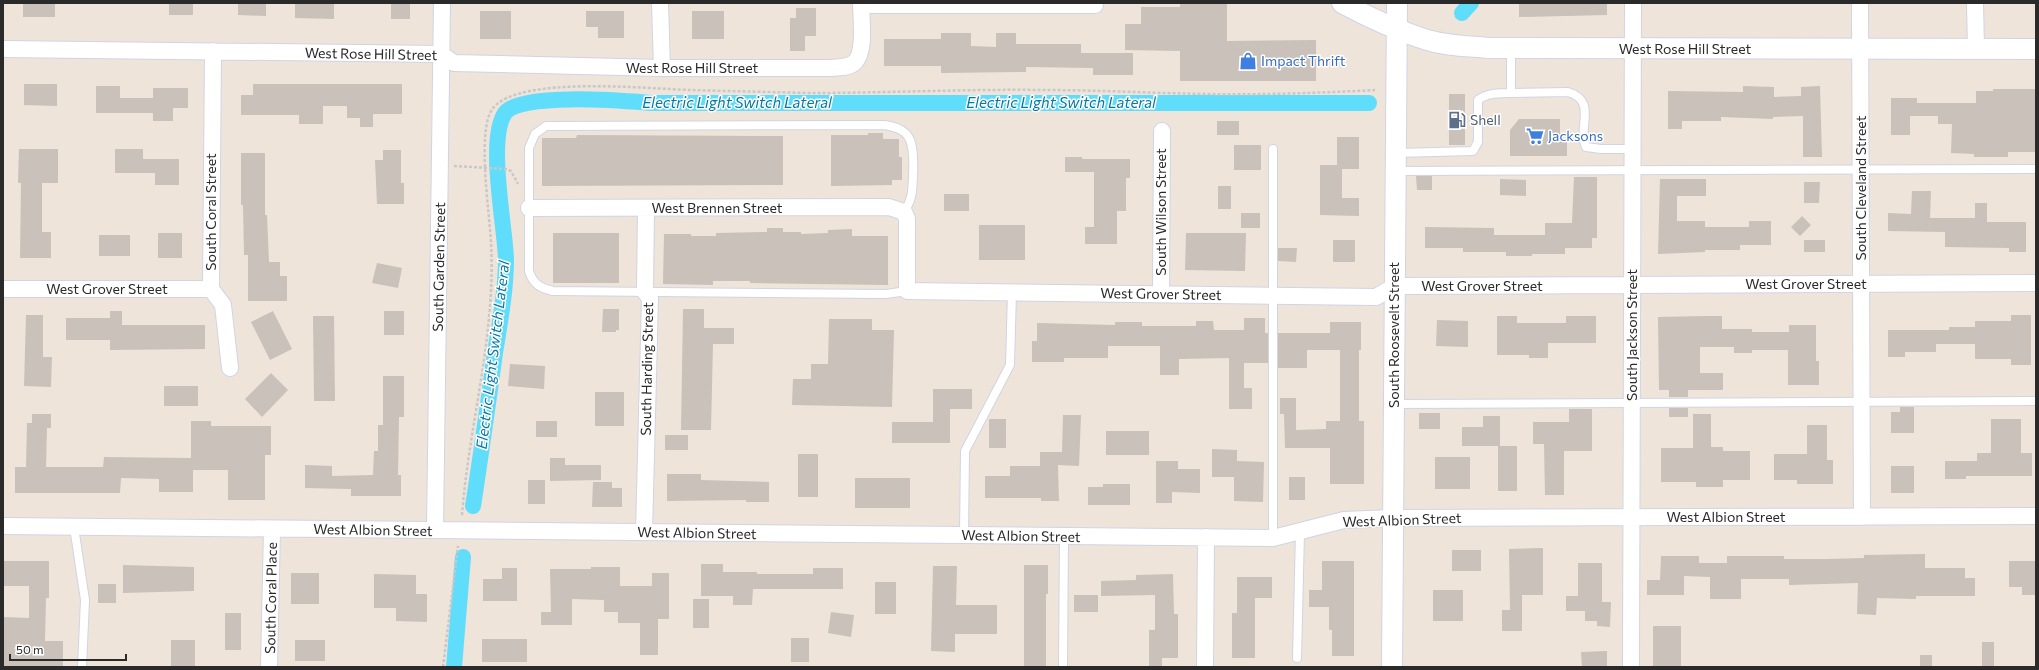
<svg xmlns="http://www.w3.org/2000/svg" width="2039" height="670" font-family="Commissioner,sans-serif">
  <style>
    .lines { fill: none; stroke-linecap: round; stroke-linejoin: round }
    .canal { stroke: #61ddfc; stroke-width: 16 }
    .building { fill: #c9c1ba }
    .service-casing { stroke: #cfd5e5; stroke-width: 10 }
    .minor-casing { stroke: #cfd5e5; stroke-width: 18 }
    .tertiary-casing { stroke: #cfd5e5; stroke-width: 22 }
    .path { stroke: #c8c8c8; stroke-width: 2.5; stroke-dasharray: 3 2; stroke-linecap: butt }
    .service { stroke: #fff; stroke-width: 8 }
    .minor { stroke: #fff; stroke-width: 16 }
    .tertiary { stroke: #fff; stroke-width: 20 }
    .labels { text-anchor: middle; stroke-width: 3; stroke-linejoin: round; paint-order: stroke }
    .street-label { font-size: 14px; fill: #2a2a2a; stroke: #fff }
    .shop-label { font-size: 14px; fill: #366cbe; stroke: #fff; text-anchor: start }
    .service-label { font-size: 14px; fill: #4e5e75; stroke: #fff; text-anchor: start }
    .water-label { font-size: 15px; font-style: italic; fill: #0079a7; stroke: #fff }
  </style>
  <rect width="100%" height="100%" fill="#eee4da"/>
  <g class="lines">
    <!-- canal -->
    <path class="canal" d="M1462,13L1471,3
      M473,506C481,455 488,404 495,353C500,322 506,290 506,259C505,226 487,139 505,113C520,92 625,101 651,103H1369
      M454,667L463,557"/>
  </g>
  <!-- building -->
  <path class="building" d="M23,3H55V17H23Z
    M169,3H193V15H169Z
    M238,3H266V16L238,15Z
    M295,3H334V19L295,18Z
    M391,3H410V19H391Z
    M1519,3H1607V15L1519,17Z
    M1180,4H1227V41L1316,40V81H1180V51L1125,50V24H1141V7H1180Z
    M796,8H816V36H805V51H790V18H796Z
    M480,11H511V39H480Z
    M586,11H624V38H598V27H586Z
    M692,11H724V39H692Z
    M941,33H971V46L996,47V33H1016V44H1081V53H1133V75H1093V68L1026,67V72L941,73V66H884V39H941Z
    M24,84H57V106L24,105Z
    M253,84H402V114H373V127H360V118H347V106H323V124H299V115H241V95H253Z
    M96,86H120V98H153V88H188V108H173V121H153V113H96Z
    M1743,86L1774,87V97L1801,96V87L1820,86L1822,157H1803V116L1773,117V119L1721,117V121H1682V129H1668V91L1743,92Z
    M1993,89H2036V152H2008V157H1974V154L1951,153L1952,124H1938V116H1910V135H1891V98H1917V103H1976V91H1993Z
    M1449,94H1465V145H1449Z
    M1519,119H1560V141H1567V156H1510V130Z
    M1217,121H1239V135H1217Z
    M868,133H883V139H899V157H902V180H892V185L831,186V135H868Z
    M577,135L783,136V185L542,186V138H576Z
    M1337,137H1359V169H1342V198H1359V216L1320,215V165H1337Z
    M1234,145H1261V170H1234Z
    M19,149H58V183H42V232H51V258H20L21,183H18Z
    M115,149H143V159H179V185H155V173H115Z
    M383,150H401V183H404V204H377L375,160H383Z
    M241,153H265V215H267L269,262H280V276H287V301H248V255H244L243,205H241Z
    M1065,157H1082V159H1130V178H1126V211H1117V244H1085V227H1094V172H1065Z
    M1416,176H1432V190H1417Z
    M1574,177H1597V238H1592V248H1565V254H1532V256H1506V252H1463V248H1425V227L1494,228V235H1545V223H1572Z
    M1500,179L1526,180V196L1500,195Z
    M1660,179H1706V196H1677V221H1705V227H1749V221H1771V245H1740V250H1705V252L1658,254Z
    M1804,182H1820L1819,203H1804Z
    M1218,186H1231V209H1218Z
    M1912,191H1931L1930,218H1975V203H1987V222H2026V252H2009V248L1945,247V232L1888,231V213L1911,214Z
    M944,194H969V211H944Z
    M1241,213H1260V228H1241Z
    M1802,216L1811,225L1800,236L1791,227Z
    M979,225H1025V260H979Z
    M767,228H783V232H801V234L828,233V230L852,229V236H888V285L750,283V281H713V285L663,284L664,234H691V236H716V233L767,232Z
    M158,233H182V258H158Z
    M553,233H619V283H553Z
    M1186,233H1246L1245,271L1185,270Z
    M99,235H130V256H99Z
    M1333,240H1355V262H1333Z
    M1804,240H1825V252H1804Z
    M1278,248H1297L1296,262L1278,261Z
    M377,263L402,268L398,288L372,283Z
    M603,309H619V330H616V332H602Z
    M683,309H704V328H734V344H713L711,430H681Z
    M110,311H122V325H205V349L110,350V340H66V318H110Z
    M273,311L292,349L270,360L251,322Z
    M384,311H404V335H384Z
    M26,315H43V357H52L51,387L24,386Z
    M2011,315H2031V365H2011V359H1975V344H1936V352H1905V357H1888V330H1949V327H1975V321H2011Z
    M313,316H334L335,401H314Z
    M1497,316H1517V323H1566V316H1596V343H1548V358H1529V355H1497Z
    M1705,316H1722V329H1752V332H1789V325H1816V361H1819V385H1788V350H1752V353H1734V347H1700V373H1723V390H1688V397H1669V390H1659L1658,317Z
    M1244,318H1265V333H1268V363H1244V388H1252V409H1229V358L1179,359V375H1160V346H1108V358H1064V362H1032V341H1037V323L1115,325V322H1142V326H1196V321H1213L1214,330H1244Z
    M829,319H872V330H894L892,407L792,405L793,379H811V364H828Z
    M1437,320L1468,321V347L1436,346Z
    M1330,322H1361V350H1359V421H1364V484H1330V448H1285L1284,414H1280V398H1296V430L1326,429V421H1340V350H1307V368H1278V333H1330Z
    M510,364L545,366L544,389L508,386Z
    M271,373L288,390L262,417L245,399Z
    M383,376H404V417H399L398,475H401V496H351V489L305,488V465L332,466V476L373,475L374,451H378V425H383Z
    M164,386H198V406H164Z
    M933,389H972V409H950V443H892V422H933Z
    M595,392H624V426H595Z
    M1900,407H1914V433H1891V412H1900Z
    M1669,408H1688V417H1669Z
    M1569,409H1592V451H1564V495H1545L1544,444H1533V422H1569Z
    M1419,413H1440V429H1419Z
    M32,414H51V428H47L46,467H103L104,457L191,458V421H211V426H271V455H265V500H228V470H193V492H159V479L121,478L120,493H15V467H26L27,423H32Z
    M1693,414H1711V447H1723V451H1750V480H1723V487H1696V482H1661V448H1693Z
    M1063,415H1081L1079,466L1058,465L1059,501H1041V498H985V476H1010V466H1040V452H1062Z
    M1483,416H1500V446H1517V491H1498V446H1462V427H1483Z
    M989,419H1006V448H989Z
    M1991,419H2021V453H2032V476H1966V479H1945V461H1977V453H1991Z
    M536,421H557V437H536Z
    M1807,425H1827V460H1833V484H1797V480H1774V454H1807Z
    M1106,431H1149V455H1106Z
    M665,435H688V450H665Z
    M1212,449L1237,450V461L1264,462L1263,502L1234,501V477H1212Z
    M798,454H818V497H798Z
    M1435,457H1470V489H1435Z
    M550,458H565V465H601V480L550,481Z
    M1156,461H1178V469H1200V493L1172,492V503H1156Z
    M1891,466H1914V493H1891Z
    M667,474H701V480L769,482V502H746V500L667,501Z
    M1289,477H1305V500H1289Z
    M855,478H910V508H855Z
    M528,480H545V504H528Z
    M593,482H612V488H622V507H592Z
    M1103,484H1130V505H1088V487H1103Z
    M1543,548V595H1522V631H1502V610H1510L1509,549Z
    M1452,550H1481V571H1452Z
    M1925,554V568H1965V578H1975V596H1916V599L1877,598L1876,615L1857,614L1858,583L1789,585V579H1741V599H1710V577L1684,576V595H1647V580H1660L1661,556H1699V563H1727V556H1784V559H1827L1864,558V555Z
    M3,561H49V598H46L45,641H63V667H3V617L29,618V586H3Z
    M1322,561H1354V656H1332V630H1329V607H1309V590H1322Z
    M2009,561H2036V595H2022V587H2009Z
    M1578,563H1602V602H1611L1610,627L1597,626V621H1585V611H1566V596H1578Z
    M701,564H723V572H757V574H813V568H843V589H753L752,605H733V596H701Z
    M123,565L194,567V591L123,593Z
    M1024,565H1048V594H1046V667H1024Z
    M933,566H957L956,605H997V634H955V652L931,651Z
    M591,567H620V586H652V573H669V619H658V655H640V623H618V612H604V600L572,599V625H541V612H551L550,569H591Z
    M502,568H517V601H483V579H502Z
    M291,573H319V604H291Z
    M374,574L416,575V594H427V622L396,621V608H374Z
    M1173,574L1174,614H1178V658H1162V667H1149V630H1155V595L1101,596V581L1136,580V575Z
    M1237,577H1272V598H1255V658H1232V613H1237Z
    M875,582H896V614H875Z
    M98,584H116V603H98Z
    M1433,590H1463V621H1433Z
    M1074,595H1098V612H1074Z
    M693,599H709V628H693Z
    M831,612L854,615L851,637L828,633Z
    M225,613H241V650H225Z
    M1653,626H1681V667H1653Z
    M791,638H809V662H791Z
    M482,639H527V662H482Z
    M171,640H195V667H171Z
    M295,640H325V661H295Z
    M1982,642H1994V667H1982Z
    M1607,651V667H1582L1581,652Z
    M1920,655H1932V667H1920Z"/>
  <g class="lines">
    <!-- service casing -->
    <g class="service-casing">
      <path id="service" d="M1511,93L1568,92C1598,101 1577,127 1586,147L1601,149H1633
        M1273,149V538
        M1396,153L1473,151L1478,142V100C1487,93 1499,93 1511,93V48
        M1395,171L2036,169
        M904,212C908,206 911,199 912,192C913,180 915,148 909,138C904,129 895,127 885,125L546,126L535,134L529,148V271C533,284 540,288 553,291L886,294L907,291
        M1394,404L2036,401
        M74,527L85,600L82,667
        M964,535L965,451L1010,365L1012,292
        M1297,658L1300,532
        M1063,667L1064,536"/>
    </g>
    <!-- minor casing -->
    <g class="minor-casing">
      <path id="minor" d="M660,3L662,68
        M1860,3L1862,517
        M1975,3L1976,49
        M861,5H1095
        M3,49L441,54L454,63L662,68H831C839,67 849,68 855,62C866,51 861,18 861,3
        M213,51L211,289L223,305L230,368
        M529,208L889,207L904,212L907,219V291L1376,297L1395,286L2036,283
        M3,289H211
        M1161,294L1162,131
        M3,526L1273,538L1344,520L1393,518L2036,516
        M435,530L442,3
        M644,532L650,298L645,292L646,208
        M269,667L272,529
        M1205,667L1206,537
        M1631,667L1633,3"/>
    </g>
    <!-- tertiary casing -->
    <g class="tertiary-casing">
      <path id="tertiary" d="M1342,3C1368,17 1396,30 1424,39C1445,46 1468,46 1489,48L2036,49
        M1392,667L1397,3"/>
    </g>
    <!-- path -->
    <path class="path" d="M454,166L506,169L511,171L518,184
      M462,515C469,424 496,335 491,243C490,215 476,129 493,108C520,75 649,89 690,90C729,91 768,92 808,93C886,93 964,89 1042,90C1097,90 1151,93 1205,94C1262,95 1318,93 1375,90
      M443,667L458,546"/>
    <!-- service -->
    <use href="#service" class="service"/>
    <!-- minor -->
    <use href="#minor" class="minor"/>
    <!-- tertiary -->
    <use href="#tertiary" class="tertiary"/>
  </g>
  <!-- icons -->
  <defs>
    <g id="shop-bare" transform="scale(1.38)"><path d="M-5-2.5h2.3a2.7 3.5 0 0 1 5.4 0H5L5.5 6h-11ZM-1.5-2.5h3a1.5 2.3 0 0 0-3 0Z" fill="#3f7fe0" stroke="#fff" stroke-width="2.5" paint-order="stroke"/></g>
    <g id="fuel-bare" transform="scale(1.38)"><path d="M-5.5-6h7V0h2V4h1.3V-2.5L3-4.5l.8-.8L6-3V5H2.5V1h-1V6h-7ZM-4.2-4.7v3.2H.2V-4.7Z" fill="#5c6f8a" stroke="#fff" stroke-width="2.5" paint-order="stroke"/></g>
    <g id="supermarket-bare" transform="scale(1.38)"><path d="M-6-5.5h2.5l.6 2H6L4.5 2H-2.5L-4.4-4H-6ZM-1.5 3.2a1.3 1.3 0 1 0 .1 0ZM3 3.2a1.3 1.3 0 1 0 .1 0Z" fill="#3f7fe0" stroke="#fff" stroke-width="2.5" paint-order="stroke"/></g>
  </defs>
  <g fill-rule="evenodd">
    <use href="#shop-bare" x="1248" y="61"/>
    <use href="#fuel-bare" x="1457" y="120"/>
    <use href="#supermarket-bare" x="1535" y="136"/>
  </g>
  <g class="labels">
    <!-- street labels -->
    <g class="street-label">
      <text x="1685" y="54">West Rose Hill Street</text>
      <text transform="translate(371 54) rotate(1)" y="5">West Rose Hill Street</text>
      <text x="692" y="73">West Rose Hill Street</text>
      <text transform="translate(1861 188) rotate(-90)" y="5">South Cleveland Street</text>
      <text x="717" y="213">West Brennen Street</text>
      <text transform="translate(211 212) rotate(-90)" y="5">South Coral Street</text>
      <text transform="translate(1161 212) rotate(-90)" y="5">South Wilson Street</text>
      <text transform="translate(439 267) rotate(-89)" y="5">South Garden Street</text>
      <text x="1806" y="289">West Grover Street</text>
      <text x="1482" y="291">West Grover Street</text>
      <text x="107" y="294">West Grover Street</text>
      <text transform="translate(1161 294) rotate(1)" y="5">West Grover Street</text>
      <text transform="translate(1394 335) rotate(-90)" y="5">South Roosevelt Street</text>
      <text transform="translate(1632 335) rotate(-90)" y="5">South Jackson Street</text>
      <text transform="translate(647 369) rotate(-89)" y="5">South Harding Street</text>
      <text x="1726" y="522">West Albion Street</text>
      <text transform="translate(1402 520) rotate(-2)" y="5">West Albion Street</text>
      <text transform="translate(373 530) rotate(1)" y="5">West Albion Street</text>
      <text transform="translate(697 533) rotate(1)" y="5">West Albion Street</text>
      <text transform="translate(1021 536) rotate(1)" y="5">West Albion Street</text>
      <text transform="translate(271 598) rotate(-89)" y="5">South Coral Place</text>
    </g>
    <!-- shop labels -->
    <g class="shop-label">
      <text x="1261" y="66">Impact Thrift</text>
      <text x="1548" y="141">Jacksons</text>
    </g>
    <!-- service labels -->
    <g class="service-label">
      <text x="1470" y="125">Shell</text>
    </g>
    <!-- water labels -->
    <g class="water-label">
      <text x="737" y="108">Electric Light Switch Lateral</text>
      <text x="1061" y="108">Electric Light Switch Lateral</text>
      <text transform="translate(493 355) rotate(-83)" y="5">Electric Light Switch Lateral</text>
    </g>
  </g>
  <!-- border -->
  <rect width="2039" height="670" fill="none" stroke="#2a2a2a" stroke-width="8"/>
  <!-- scale -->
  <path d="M10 654v6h116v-6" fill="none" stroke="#2a2a2a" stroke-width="2"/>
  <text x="16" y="654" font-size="12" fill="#2a2a2a" stroke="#ffffff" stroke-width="3" paint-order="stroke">50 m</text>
</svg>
